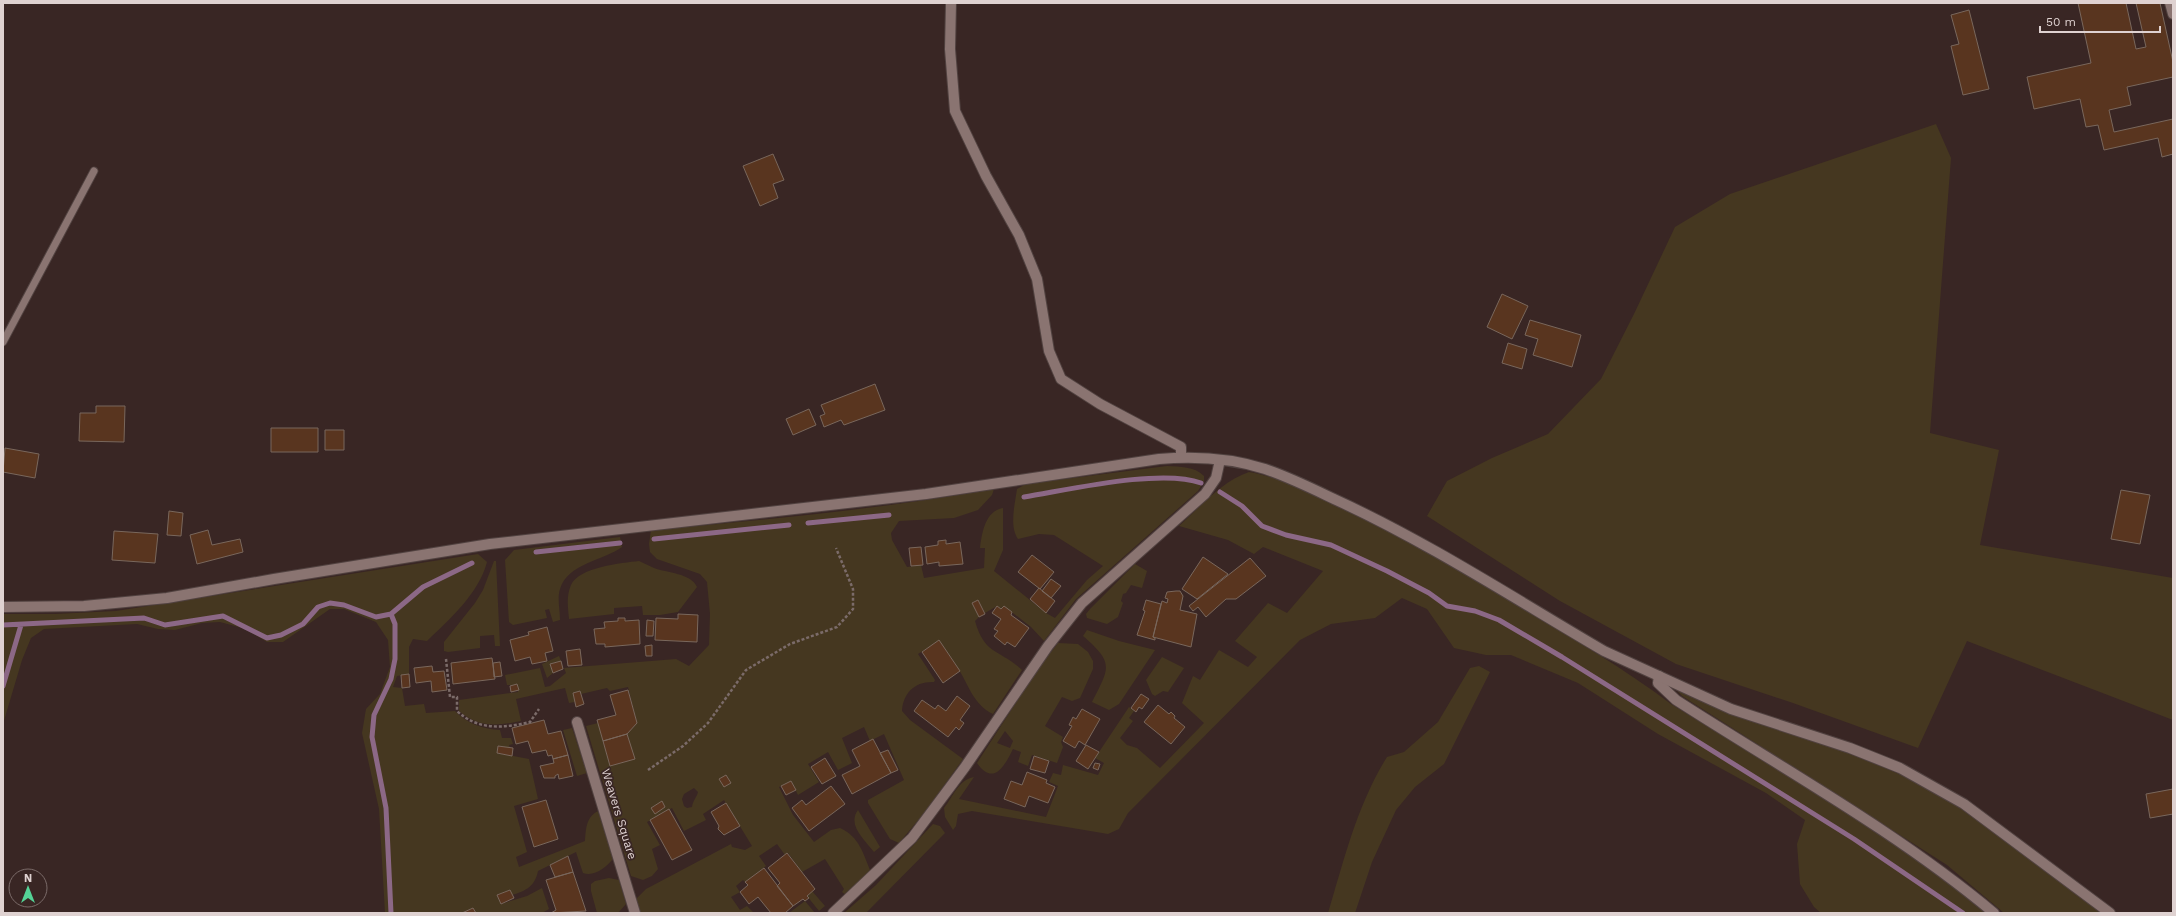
<svg xmlns="http://www.w3.org/2000/svg" width="2176" height="916" font-family="'Work Sans',sans-serif">
  <style>
    .green { fill: #453720; fill-rule: evenodd }
    .lines { fill: none; stroke-linecap: round; stroke-linejoin: round }
    .stream { stroke: #8c6886; stroke-width: 5 }
    .building { fill: #59351f; stroke: #79675c }
    .service-casing { stroke: #514240; stroke-width: 9 }
    .minor-casing { stroke: #514240; stroke-width: 12 }
    .tertiary-casing { stroke: #514240; stroke-width: 12 }
    .path { stroke: #7b6b69; stroke-width: 2.5; stroke-dasharray: 3 2; stroke-linecap: butt }
    .service { stroke: #8a7471; stroke-width: 7 }
    .minor { stroke: #8a7471; stroke-width: 10 }
    .tertiary { stroke: #8a7471; stroke-width: 10 }
    .labels { text-anchor: middle; stroke-width: 3.5; stroke-linejoin: round; paint-order: stroke }
    .street-label { font-size: 12px; fill: #dfd2d1; stroke: #392624 }
  </style>
  <rect width="100%" height="100%" fill="#392624"/>
  <!-- green -->
  <path class="green" d="M1936,124L1951,158L1930,433L1999,450L1980,545L2173,578V720L1967,641L1918,748L1793,703L1676,664L1560,601L1427,516L1447,481L1492,458L1548,434L1601,379L1634,314L1675,227L1730,194Z
    M1167,466C1180,467 1194,466 1204,476V481L1198,491L1076,599L1044,641L1031,627L1004,606L1001,609L997,606L985,613L978,600L972,603L979,617L975,621C985,656 1000,649 1022,670L993,714C974,705 969,686 959,670C953,660 946,650 939,641L918,654L935,680L934,682C915,681 903,693 902,711L910,720L963,759L925,812L899,843L890,839L868,803V800L904,780L884,734L870,741L864,727L842,738L852,763L838,770L828,752L808,764L819,782L798,795L791,781L779,787L793,815L814,842L831,830L840,828C860,837 863,854 871,872L847,896L842,892L844,889L825,859L802,872L788,853L785,855L777,844L759,856L766,866L745,882L743,880L736,886L740,892L731,897L740,910L747,906L754,913H640L636,899L646,889L731,844L732,847L745,850L752,846L724,800L703,814L706,820L684,831L672,808L647,822L660,845L652,849L658,869L652,876L643,880L631,876L586,726L598,723L610,766L634,759L627,734L637,723L628,687L610,691L607,688L581,694L580,691L573,693L575,702L569,703L565,688L516,699L521,721C497,726 479,728 459,711V700L518,692L517,685H507L505,675L540,668L545,687L550,686L566,673L564,668L676,659L689,666L709,645L710,614L707,582L700,574L657,559L650,552L649,544L651,530C766,520 880,509 994,489L992,495L978,510L954,518L899,521L891,533L892,540L907,567L921,565L924,578L984,568L985,548H980C982,533 985,511 1003,508V550L994,571L1046,613L1055,618L1087,580L1103,566L1054,535L1039,534L1018,539C1009,526 1015,504 1017,489L1026,484ZM694,788L698,792C697,797 693,800 692,807L687,808L684,806L682,799L684,794Z
    M1249,472C1278,477 1304,490 1331,502C1391,530 1447,563 1503,597C1560,631 1618,664 1671,704L1876,830L1943,876L1987,913H1821L1814,907L1800,884L1797,844L1805,820L1766,793L1658,734L1578,683L1511,655H1486L1454,648L1427,609L1402,598L1375,618L1331,624L1300,640L1128,813L1119,829L1108,834L972,811L958,814L956,826L953,830L945,817L944,808C953,797 958,780 974,777L959,799L1046,817L1058,786L1049,782L1053,773L1061,775L1063,765L1098,775L1104,763L1095,758L1129,707L1134,711L1129,718L1133,721L1120,738L1127,745L1137,748L1160,768L1204,723L1182,703L1193,676L1200,680L1219,650L1248,667L1257,657L1235,641L1268,603L1287,613L1323,571L1263,547L1254,554L1228,540L1179,526C1200,507 1222,481 1249,472Z
    M620,537L622,547C603,561 568,563 560,589C557,598 560,610 560,620L553,622L549,609L545,610L547,618L513,625L509,622L505,560L514,550Z
    M478,554L487,562C479,593 450,619 427,641L413,639L409,647V674L397,676L393,687L402,688L405,706L424,704L426,713L455,711C467,724 484,729 500,730L502,738H511L513,744L509,745L510,748L498,746L497,753L529,759L538,799L514,806L527,852L516,857L519,867L585,841C586,829 586,817 598,811L613,859C606,867 595,877 583,873L576,852L538,871C535,886 526,891 512,895L510,890L497,895L501,904L527,896L542,888L549,909L542,913H476L473,908L462,913H385L379,809L362,733L366,709L380,694L390,667L388,640L376,622L344,609H330L283,642H267L246,629L220,622L202,623L175,630L158,629L137,624L44,629L31,638L22,660L3,724V614H55L116,611Z
    M494,561H496L500,646H495L494,635L480,636V648L448,652L444,651V642L475,603L483,590Z
    M639,561C644,563 649,566 654,568C667,573 691,573 697,587L678,612L660,615H643L642,606L614,608V614L569,619C568,608 566,596 571,585C579,567 622,563 639,561Z
    M1135,564L1147,571L1142,588L1131,585L1126,593L1123,594L1121,601L1123,603L1118,617L1107,624L1087,618L1086,614L1090,609Z
    M1087,630L1119,641L1155,650L1119,704L1109,710L1092,702C1110,667 1114,663 1083,636Z
    M1058,643L1078,644L1088,652L1093,661V669L1080,698L1072,701L1062,697L1045,726L1063,737L1061,742L1063,747L1057,763L1032,755L1028,766L1018,762L1021,752L1013,749C1005,765 994,787 977,763L1037,670ZM1005,731L1013,741L1010,748L997,743Z
    M559,656L561,661L550,664L553,673L547,678L542,664Z
    M1162,657L1184,668L1168,692L1163,691L1155,696L1152,694L1146,680Z
    M1479,666L1490,672L1444,764L1415,787L1396,810L1372,862L1355,913H1328C1344,860 1357,805 1387,757L1404,752L1438,722L1470,668Z
    M1674,687L1757,722L1848,753L1897,773L1925,788L1962,809L2101,913H2004L1947,865L1682,696Z
    M572,728L587,773L577,776L563,730Z
    M858,810L880,847L874,852C864,839 847,825 858,810Z
    M933,824L940,826L945,833L866,913H844L876,885Z
    M609,878L619,880L626,904L618,913H597L591,891V884L595,881Z
    M812,891L825,906L819,911L807,896Z
    M805,901L815,913H789Z"/>
  <g class="lines">
    <!-- stream -->
    <path class="stream" d="M1220,492L1242,506L1262,526L1286,535L1331,545L1387,571L1429,593L1447,606L1475,611L1499,620L1562,657L1854,839L1963,913
      M1024,497C1068,490 1161,468 1201,483
      M808,523L889,515
      M654,539L789,525
      M536,552L620,543
      M3,625L144,618L165,625L223,616L267,638L281,635L303,624L318,607L330,603L344,605L376,617L391,614L423,587L472,563
      M3,686L21,625
      M391,913L386,808L372,737L374,715L391,679L395,659V624L391,614"/>
  </g>
  <!-- building -->
  <path class="building" d="M2078,3H2126L2136,49L2146,47L2136,3H2160L2173,62V77L2127,87L2131,105L2109,110L2114,132L2173,119V154L2162,157L2158,138L2104,150L2098,125L2086,127L2080,99L2034,109L2027,77L2091,63Z
    M1969,10L1989,89L1963,95L1951,46L1959,44L1951,15Z
    M773,154L784,180L773,184L778,198L760,206L743,166Z
    M1502,294L1528,306L1512,339L1487,327Z
    M1530,320L1581,335L1572,367L1533,355L1538,339L1525,335Z
    M1508,343L1527,349L1522,369L1502,363Z
    M875,384L885,410L844,425L841,420L824,427L820,416L825,414L821,405Z
    M96,406H125L124,442L79,441L80,413H96Z
    M809,409L816,425L793,435L786,419Z
    M271,428H318V452H271Z
    M325,430H344V450H325Z
    M5,448L39,454L35,478L3,472Z
    M2121,490L2150,495L2140,544L2111,539Z
    M169,511L183,513L181,536L167,535Z
    M208,530L212,545L240,539L243,552L197,564L190,535Z
    M114,531L158,534L155,563L112,560Z
    M946,540V544L960,542L963,564L939,566V562L927,564L925,547L938,545V541Z
    M921,547L923,565L911,566L909,548Z
    M1032,555L1054,572L1040,589L1018,572Z
    M1203,557L1228,574L1197,599L1182,589Z
    M1250,558L1266,576L1236,599H1226L1206,617L1198,607L1193,611L1189,606Z
    M1051,579L1061,586L1051,598L1042,591Z
    M1039,588L1055,601L1046,613L1030,599Z
    M1176,591H1180L1183,596L1180,610L1197,614L1191,647L1153,637L1162,601L1167,603L1168,599L1165,598L1167,592Z
    M978,600L985,614L979,617L972,603Z
    M1146,600L1161,604L1153,637L1155,638V640L1137,635L1145,611L1143,610Z
    M997,606L1001,609L1004,606L1012,612L1011,615L1029,628L1015,647L1007,642L1005,645L994,636L998,631L994,629L1001,619L992,613Z
    M678,614L698,615L697,642L655,640L656,618L678,619Z
    M618,618H625V621L639,620L640,644L605,647V644H596L594,629L605,628L604,622L618,621Z
    M647,620L654,621L653,636H646Z
    M547,627L553,651L545,653L547,661L532,664L530,657L515,661L510,640L529,635L528,632Z
    M939,640L960,671L943,683L922,652Z
    M652,645V656H646L645,646Z
    M580,649L582,665L568,666L566,651Z
    M492,658L495,679L453,684L451,663Z
    M561,661L563,669L553,673L550,664Z
    M500,662L502,676L494,677L493,663Z
    M432,666L433,672L444,671L447,690L432,692L431,681L416,683L414,668Z
    M409,674L410,687L402,688L401,675Z
    M517,684L519,690L511,692L510,686Z
    M628,690L637,723L627,734L603,741L597,720L616,715L610,695Z
    M580,691L584,704L576,707L573,693Z
    M1141,694L1149,699L1142,709L1139,707L1136,712L1131,708Z
    M957,696L970,706L960,720L964,723L959,730L956,727L948,737L914,711L922,700L935,709L938,705L946,711Z
    M1158,705L1169,714L1171,712L1175,716L1174,718L1185,727L1171,744L1144,722Z
    M1082,709L1100,719L1085,745L1079,741L1075,748L1063,741L1072,726L1069,725L1073,717L1076,719Z
    M544,720L548,734L561,731L568,755L553,759L552,755L548,756L546,750L532,753L528,741L516,744L512,728Z
    M627,734L635,759L610,766L603,741Z
    M873,739L891,773L852,794L842,775L860,766L852,750Z
    M1086,745L1099,752L1088,769L1076,761Z
    M498,746L513,748L512,756L497,753Z
    M888,750L898,770L891,773L880,753Z
    M568,755L573,776L559,779L558,774L555,776V778H544L540,766L554,763L553,759Z
    M1034,756L1049,761L1045,773L1030,769Z
    M825,758L836,776L822,784L811,767Z
    M1095,763L1100,764L1098,770L1093,768Z
    M1027,772L1047,780L1046,783L1055,787L1048,803L1029,796L1025,807L1004,799L1011,781L1022,785Z
    M726,775L731,783L724,787L719,779Z
    M791,781L796,790L786,795L781,786Z
    M831,786L845,804L809,831L792,808L802,800L806,805Z
    M2173,789V814L2150,818L2146,794Z
    M546,800L558,839L534,847L522,807Z
    M662,801L665,807L655,814L651,808Z
    M726,803L740,826L724,835L718,829L719,826L711,812Z
    M669,809L692,850L672,860L650,820Z
    M787,853L815,889L807,896L809,898L805,901L803,899L793,906L777,886L780,883L768,868Z
    M568,856L573,872L555,877L550,865Z
    M764,868L793,906L785,913H771L758,897L749,904L740,892L748,885L745,882Z
    M573,872L586,911L551,913L556,910L546,880Z
    M510,890L514,898L501,904L497,895Z
    M473,908L476,913H462Z"/>
  <g class="lines">
    <!-- service casing -->
    <g class="service-casing">
      <path id="service" d="M3,342L94,171"/>
    </g>
    <!-- minor casing -->
    <g class="minor-casing">
      <path id="minor" d="M951,3L950,49L955,111L986,176L1019,235L1037,279L1049,351L1061,379L1100,404L1181,447V457
        M2170,3L2173,14
        M1659,676L1658,683L1676,700C1783,769 1896,831 1994,913
        M577,722L635,913
        M833,913L912,838L965,767L1048,646L1082,603L1205,494L1216,478L1220,460"/>
    </g>
    <!-- tertiary casing -->
    <g class="tertiary-casing">
      <path id="tertiary" d="M3,607L84,606L167,598L274,579L490,544L926,494L1159,459C1194,456 1231,458 1265,469C1289,477 1311,488 1334,499C1428,542 1515,599 1604,651L1731,709L1850,748L1900,768L1964,804L2110,913"/>
    </g>
    <!-- path -->
    <path class="path" d="M446,659L450,697H457V711C478,731 505,728 530,722L539,709
      M648,770L683,746L708,723L746,670L790,644L837,627L853,609V589L836,548"/>
    <!-- service -->
    <use href="#service" class="service"/>
    <!-- minor -->
    <use href="#minor" class="minor"/>
    <!-- tertiary -->
    <use href="#tertiary" class="tertiary"/>
  </g>
  <g class="labels">
    <!-- street labels -->
    <g class="street-label">
      <text transform="translate(619 814) rotate(73)" y="4">Weavers Square</text>
    </g>
  </g>
  <!-- border -->
  <rect width="2176" height="916" fill="none" stroke="#dfd2d1" stroke-width="8"/>
  <!-- north arrow -->
  <g transform="translate(28 888)"><circle r="19" fill="#392624" stroke="#7b6b69"/>
  <path d="M0-3L7 15L0 10L-7 15Z" fill="#54d396"/>
  <text y="-6" font-size="11" font-weight="bold" text-anchor="middle" fill="#dfd2d1">N</text>
  </g>
  <!-- scale -->
  <path d="M2040 26v6h120v-6" fill="none" stroke="#dfd2d1" stroke-width="2"/>
  <text x="2046" y="26" font-size="12" fill="#dfd2d1" stroke="#392624" stroke-width="3" paint-order="stroke">50 m</text>
</svg>
